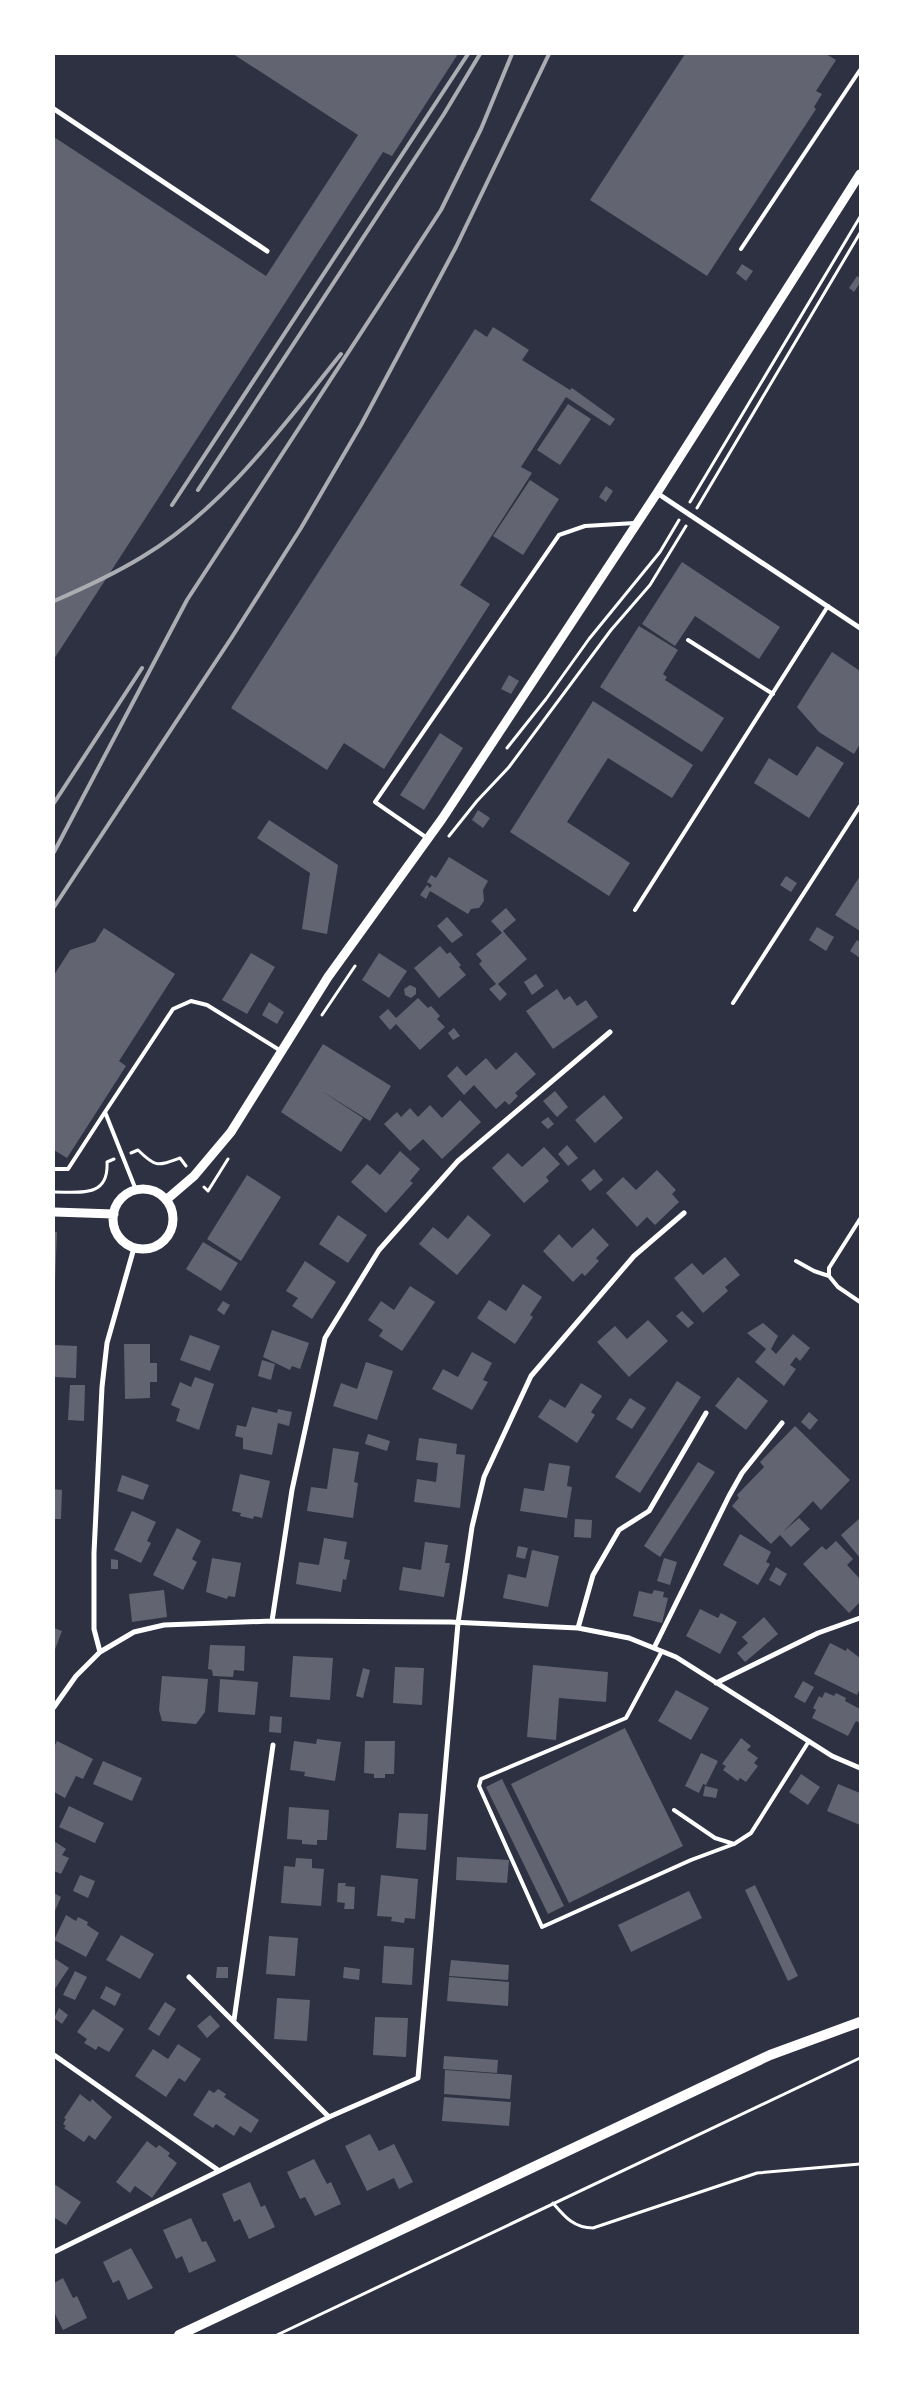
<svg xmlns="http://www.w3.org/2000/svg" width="914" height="2389" font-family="'Libre Baskerville',serif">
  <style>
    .building { fill: #626471 }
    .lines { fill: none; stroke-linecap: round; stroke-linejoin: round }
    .path { stroke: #fff; stroke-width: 3 }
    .service { stroke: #fff; stroke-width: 4 }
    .minor { stroke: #fff; stroke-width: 5 }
    .tertiary { stroke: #fff; stroke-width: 9 }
    .secondary { stroke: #fff; stroke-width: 10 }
    .rail { stroke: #abadb3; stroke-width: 4 }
  </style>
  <rect width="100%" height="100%" fill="#2d3142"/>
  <!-- building -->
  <path class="building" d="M233,54H458L392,156L383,152L54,659V137L266,276L358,135Z
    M685,54H826L836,60L816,91L822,94L814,107L816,109L707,276L590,200Z
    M742,264L753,271L746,281L736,273Z
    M857,276L860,278V283L854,292L849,288Z
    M493,327L529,350L522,360L570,390L572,388L615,419L610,426L566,397L521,467L532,473L460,585L490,604L384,769L344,743L327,770L231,708L475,329L487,337Z
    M568,404L591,419L560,465L537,450Z
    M530,480L559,499L523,555L493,536Z
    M606,486L613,491L606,502L599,497Z
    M682,562L780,627L759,659L695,616L675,646L642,624Z
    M639,626L678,650L663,674L667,677L665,680L724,718L702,752L600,687Z
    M832,652L860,671V744L854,754L819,732L797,707Z
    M509,675L519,681L511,694L501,689Z
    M593,701L693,765L672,798L608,758L583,797L567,822L630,863L609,896L510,832Z
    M440,733L463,748L424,810L400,795Z
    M817,746L844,763L809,818L754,783L769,758L797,776Z
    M478,810L490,818L483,828L472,820Z
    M269,820L338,865L327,934L302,929L310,873L257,838Z
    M449,857L488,881L483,890L484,901L479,908L471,909L468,914L430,891L426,899L420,895L427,885L430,888L432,885L427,882L431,875L436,878Z
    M786,876L797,883L791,892L780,885Z
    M860,876V931L835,915Z
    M506,908L516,920L503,931L527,959L498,984L507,994L500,1001L489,989L496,984L479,964L482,961L476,954L502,933L491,921Z
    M447,917L463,935L452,943L437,926Z
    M817,927L834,937L826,951L809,940Z
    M104,928L175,974L119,1061L126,1066L67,1158L54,1150V975L70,950L95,942Z
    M857,940L860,942V958L850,951Z
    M440,946L447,954L450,952L461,965L459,967L466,975L439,998L414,968Z
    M251,953L275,967L247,1014L222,1000Z
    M379,953L407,971L389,998L362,980Z
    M536,974L544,986L532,995L524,982Z
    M410,985L416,988V994L411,998L405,995L404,989Z
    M557,989L564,1000L570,996L577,1006L586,1000L598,1017L553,1049L526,1011Z
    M418,998L428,1008L431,1006L440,1016L437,1019L445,1027L420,1050L396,1024L390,1030L379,1017L388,1009L396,1018Z
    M269,1002L284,1012L277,1024L262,1015Z
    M454,1028L460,1036L453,1040L448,1033Z
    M323,1044L391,1086L370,1121L320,1090L363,1118L341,1152L281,1112Z
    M516,1052L536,1074L515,1093L518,1096L509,1105L505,1101L496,1109L474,1085L464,1095L447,1076L457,1066L466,1076L486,1058L496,1070Z
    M555,1091L568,1107L557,1117L543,1101Z
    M604,1095L623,1118L595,1143L575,1120Z
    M460,1100L481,1122L442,1159L423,1139L410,1151L384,1124L397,1112L401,1117L410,1108L418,1117L430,1105L442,1118Z
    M548,1117L554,1124L548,1129L541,1122Z
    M567,1145L578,1158L568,1166L558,1154Z
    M544,1147L560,1164L546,1177L549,1181L524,1203L492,1168L508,1153L522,1167Z
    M400,1151L420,1169L410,1181L413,1183L386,1213L351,1182L367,1164L380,1175Z
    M594,1169L603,1180L590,1191L581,1180Z
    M657,1170L676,1190L672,1194L679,1202L655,1225L647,1217L637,1227L606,1193L623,1177L636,1190Z
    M247,1175L281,1197L241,1261L207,1239Z
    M338,1215L367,1235L348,1263L319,1244Z
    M468,1215L491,1235L457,1275L419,1244L433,1227L448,1239Z
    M593,1228L609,1245L596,1258L599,1261L585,1276L582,1273L573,1282L543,1251L559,1234L572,1248Z
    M54,1232H57L55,1282H54Z
    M203,1242L238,1263L221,1291L186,1269Z
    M725,1257L740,1275L725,1287L728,1291L703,1313L674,1278L692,1263L703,1275Z
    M305,1261L336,1282L312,1319L292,1306L298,1298L286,1291Z
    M523,1284L542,1297L530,1315L533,1317L515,1344L477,1318L489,1300L506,1311Z
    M410,1286L435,1302L402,1351L379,1336L383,1330L368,1320L381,1301L394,1310Z
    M223,1301L230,1305L224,1315L217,1310Z
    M682,1311L694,1323L688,1328L676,1316Z
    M648,1320L668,1341L629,1377L597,1342L615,1326L627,1339Z
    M763,1323L778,1336L771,1349L776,1354L793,1334L810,1348L800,1361L796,1357L790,1365L796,1369L784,1386L755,1362L766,1349L747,1333Z
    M272,1330L309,1343L300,1369L292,1366L290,1370L263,1357Z
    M190,1335L220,1346L210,1371L180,1360Z
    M124,1344H150V1363H157V1382H150V1398L125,1399Z
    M54,1345L77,1346L76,1378L54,1377Z
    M472,1352L492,1363L483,1380L488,1382L472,1410L432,1389L443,1369L458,1377Z
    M262,1360L275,1364L271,1380L258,1376Z
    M366,1362L393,1371L377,1420L333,1406L341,1383L357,1389Z
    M195,1377L214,1384L199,1430L176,1421L180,1409L171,1405L180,1382L191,1387Z
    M738,1377L768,1401L746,1430L715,1406Z
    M677,1381L701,1397L640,1493L615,1477Z
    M581,1383L602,1396L591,1412L595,1415L577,1443L538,1417L550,1399L565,1408Z
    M70,1385H85L84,1421L68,1420Z
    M630,1398L646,1408L632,1429L616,1419Z
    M252,1407L277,1413L278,1409L292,1412L289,1426L278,1423L272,1455L243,1449V1438L235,1436L237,1425L246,1427Z
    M809,1412L818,1420L810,1430L801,1422Z
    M795,1426L850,1480L821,1510L813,1501L783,1532L799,1518L810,1529L791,1547L780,1535L771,1544L732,1506L739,1498L737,1495L764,1467L760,1462Z
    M368,1434L390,1441L387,1451L365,1444Z
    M419,1438L457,1444L456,1454L465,1455L460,1508L414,1502L417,1479L436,1482L438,1463L416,1460Z
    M333,1448L359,1452L354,1482L358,1483L353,1518L307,1511L311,1487L327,1489Z
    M698,1462L715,1472L660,1557L644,1546Z
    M549,1463L570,1466L567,1486L572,1487L567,1518L520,1511L524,1488L544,1491Z
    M240,1474L270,1481L262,1518L254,1516L253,1519L240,1516L241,1513L232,1511Z
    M122,1475L149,1485L143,1500L117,1491Z
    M54,1489L62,1490L61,1519H54Z
    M132,1511L156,1522L147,1541L151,1543L141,1563L114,1550Z
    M860,1518V1558L841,1535Z
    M575,1519L592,1520L591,1538L574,1537Z
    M177,1528L201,1541L192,1559L197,1562L183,1590L153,1575Z
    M740,1534L771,1552L766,1562L770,1564L758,1585L723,1565Z
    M324,1538L347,1542L344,1559L350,1560L346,1580L343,1579L341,1592L296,1584L299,1562L319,1565Z
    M836,1541L853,1559L847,1565L860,1579V1602L849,1613L803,1564L822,1546L826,1550Z
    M425,1542L448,1545L445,1563H450L444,1597L399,1590L403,1567L421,1570Z
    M518,1546L528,1548L525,1559L516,1557Z
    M532,1550L559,1556L548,1607L503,1598L508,1574L526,1578Z
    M212,1558L241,1563L235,1597L228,1596L227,1599L206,1592Z
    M664,1558L677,1562L670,1585L657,1581Z
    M111,1559L118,1560V1569H111Z
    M776,1567L787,1574L780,1586L769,1580Z
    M164,1590L167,1617L132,1622L129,1594Z
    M654,1590L664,1592L663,1597L668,1598L662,1623L633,1616L639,1591L652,1594Z
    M700,1609L718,1618L721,1613L737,1622L720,1654L686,1636Z
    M764,1617L778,1634L745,1662L737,1653L748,1643L742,1637Z
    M54,1628L62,1631L54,1652Z
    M830,1643L846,1651L847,1648L860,1658V1688L857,1695L814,1674Z
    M210,1645L245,1646L244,1671L234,1670L233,1677L213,1676L212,1670L208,1669Z
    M293,1656L333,1658L330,1700L290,1697Z
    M533,1665L608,1672L606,1702L559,1698L556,1740L527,1737Z
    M395,1667L424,1668L422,1705L393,1703Z
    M363,1668L370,1670L363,1698L356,1696Z
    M162,1676L208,1679L205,1712L196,1724L162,1721L159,1710Z
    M220,1679L258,1682L255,1715L218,1712Z
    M803,1681L814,1687L805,1703L794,1697Z
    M676,1690L709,1708L691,1740L658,1721Z
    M825,1692L834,1696L836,1693L846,1698L845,1701L860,1709V1723L856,1721L848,1736L812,1718L816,1710L813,1708L819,1696L822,1698Z
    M270,1716L282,1717L281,1733L269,1732Z
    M625,1728L683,1846L569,1903L511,1784Z
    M741,1738L751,1746L747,1750L758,1758L754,1763L758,1766L746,1782L740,1778L738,1781L723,1770L726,1766L722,1764Z
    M317,1739L341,1742L335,1781L304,1776L305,1772L290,1770L294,1741L316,1744Z
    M57,1741L93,1759L83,1779L76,1776L65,1798L54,1792V1747Z
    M365,1741H395L394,1774H385V1778H374V1774L364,1773Z
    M701,1753L718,1761L706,1785L703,1784L699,1793L685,1786Z
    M103,1761L142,1778L132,1801L93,1784Z
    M801,1774L820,1787L808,1805L789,1792Z
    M502,1779L564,1906L548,1914L486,1787Z
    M838,1784L860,1793V1825L827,1811Z
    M705,1786L718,1789L716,1798L703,1796Z
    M69,1806L104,1823L95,1843L59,1827Z
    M289,1807L329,1810L327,1840H317V1845L302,1844V1840L287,1839Z
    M399,1813L428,1814L426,1850L396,1848Z
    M54,1841L66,1849L62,1855L69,1858L61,1874L54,1871Z
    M457,1857L509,1860L507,1883L456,1880Z
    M296,1858L312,1859V1868L324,1869L321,1906L281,1903L284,1866L295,1867Z
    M80,1875L95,1881L88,1898L73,1891Z
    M381,1875L418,1879L415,1919L405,1918L404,1923L391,1921L392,1917L377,1916Z
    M338,1883H346L345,1886L355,1887L354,1909H344L345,1903L337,1902Z
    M755,1885L798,1976L788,1981L745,1890Z
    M689,1891L702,1918L631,1952L618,1925Z
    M54,1893L61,1897L54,1913Z
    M66,1915L76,1921L78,1917L88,1922L87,1925L99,1933L86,1957L54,1940Z
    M121,1935L154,1954L140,1979L106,1960Z
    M269,1936L298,1938L295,1976L266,1974Z
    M384,1946L414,1948L412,1985L382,1983Z
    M54,1958L69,1968L54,1990Z
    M451,1960L509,1965L508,1980L449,1976Z
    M217,1967H228V1978H216Z
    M344,1967L360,1969L359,1980L343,1978Z
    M75,1971L87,1977L75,2000L63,1995Z
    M449,1977L509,1982L508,2006L447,2001Z
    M106,1986L121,1994L115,2006L100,1998Z
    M277,1998L310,2000L307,2041L274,2039Z
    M165,2002L176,2009L159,2036L148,2029Z
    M59,2008L68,2015L62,2024L54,2018Z
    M93,2009L124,2029L109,2052L98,2046L96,2050L84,2043L87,2039L77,2032Z
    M210,2015L220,2026L207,2038L197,2026Z
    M375,2017L408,2018L406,2057L373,2055Z
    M178,2044L201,2059L185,2082L179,2078L166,2097L135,2076L153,2049L168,2059Z
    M444,2056L498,2060L497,2073L443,2069Z
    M445,2070L512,2075L510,2099L444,2094Z
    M218,2089L226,2094L224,2097L259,2120L251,2133L240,2126L234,2136L216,2124L213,2128L193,2115L209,2090L214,2093Z
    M80,2094L90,2102L92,2099L112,2117L95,2140L89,2135L84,2142L64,2128L66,2126L63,2124L66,2119L64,2118Z
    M444,2097L511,2102L509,2126L442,2121Z
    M370,2134L379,2151L394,2144L413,2182L399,2189L394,2178L367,2191L345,2146Z
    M147,2141L156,2148L159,2145L170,2153L168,2156L177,2163L152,2198L135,2186L130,2193L116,2182Z
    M314,2159L327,2184L331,2182L341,2204L315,2216L305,2197L300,2199L287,2172Z
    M250,2182L261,2207L265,2205L275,2227L249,2239L240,2219L234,2222L222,2194Z
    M54,2184L81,2202L66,2225L55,2218L54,2221Z
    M191,2218L202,2242L206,2241L216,2261L189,2273L182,2256L176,2259L163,2230Z
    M131,2248L153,2288L128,2300L119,2280L113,2283L103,2262Z
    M63,2278L73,2298L77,2296L87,2318L63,2330L54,2312V2283Z"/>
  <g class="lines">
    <!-- path -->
    <path class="path" d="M690,502L860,217
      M697,508L860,233
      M507,748L546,699L589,639L660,552L679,520
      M449,836L477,801L509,767L611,630L650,585L686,526
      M322,1015L355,966
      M131,1153L138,1150C156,1168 158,1166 180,1158L186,1166
      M204,1187L208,1191L228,1159
      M54,1192C80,1192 109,1198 107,1162L114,1159
      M553,2203C565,2217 574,2228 593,2228L757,2173L860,2164
      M277,2335L860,2058"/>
    <!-- service -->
    <path class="service" d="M741,249L860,70
      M688,640L773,694
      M427,838L375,802L559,535L585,526L635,523
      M635,910L828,606
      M733,1003L860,806
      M54,1169H68L105,1112
      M136,1190L105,1112L173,1009L191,1001L207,1005L281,1051
      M860,1219L829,1268V1276L838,1287L860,1302
      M796,1261L814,1271L829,1276
      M662,1651L626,1718L481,1779L479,1786L542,1927L691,1860L734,1844
      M674,1810L715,1838L734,1844L751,1833L809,1741"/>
    <!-- minor -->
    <path class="minor" d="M54,109L267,251
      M657,493L860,628
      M272,1621L292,1490L325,1338L379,1250L458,1161L610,1032
      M578,1628L593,1575L619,1530L649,1511L706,1413
      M654,1648L729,1496L742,1473L782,1423
      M100,1652L94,1629V1553L102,1387L107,1343L134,1248
      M716,1683L818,1633L860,1618
      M54,1707L76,1676L100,1652L134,1632L164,1625L272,1621L450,1622L578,1628L629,1638L676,1657L832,1756L860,1768
      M189,1977L329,2117
      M234,2020L273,1745
      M54,2055L218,2170
      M54,2252L329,2117L418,2078L458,1623L472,1527L484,1477L531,1376L634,1256L684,1213"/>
    <!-- tertiary -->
    <path class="tertiary" d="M113 1219a30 30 0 1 1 60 0a30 30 0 1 1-60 0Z
      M166,1200L194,1176L231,1132L328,977L442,819L657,493L860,174
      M54,1212L114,1214"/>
    <!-- secondary -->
    <path class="secondary" d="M179,2335L770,2055L860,2022"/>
    <!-- rail -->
    <path class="rail" d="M198,490L444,114L480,54
      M172,505L468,54
      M54,601C84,588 114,574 142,557C224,508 282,427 341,354
      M54,803L142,668
      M54,852L187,600L441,210L481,129L512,54
      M54,907L232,637L301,528L361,425L456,247L549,54"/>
  </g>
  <!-- border -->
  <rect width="914" height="2389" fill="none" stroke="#ffffff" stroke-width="110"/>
</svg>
